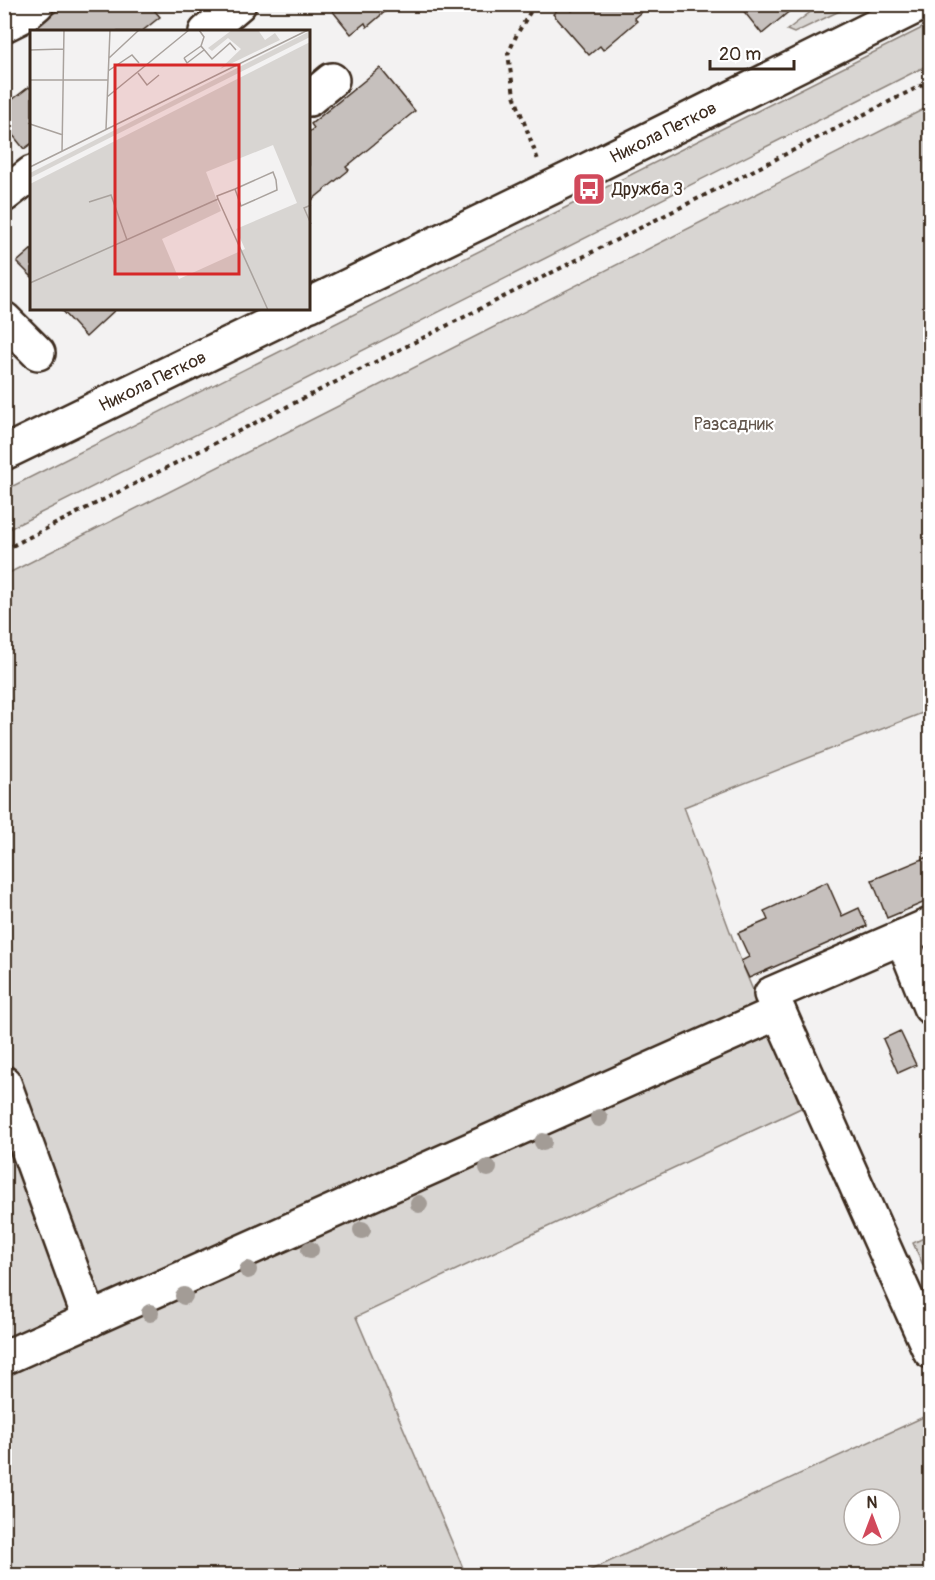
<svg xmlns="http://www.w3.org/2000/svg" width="935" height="1580" font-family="Pangolin,sans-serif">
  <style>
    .green { fill: #d8d5d2; stroke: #8a8078; stroke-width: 1.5; fill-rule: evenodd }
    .building { fill: #c6c0bd; stroke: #3b2a1e; stroke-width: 1.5 }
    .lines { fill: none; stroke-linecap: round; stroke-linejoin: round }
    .minor-casing { stroke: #3b2a1e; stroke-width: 38 }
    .path { stroke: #3b2a1e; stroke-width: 4; stroke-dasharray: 4.5 4.5; stroke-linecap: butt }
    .minor { stroke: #fff; stroke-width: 33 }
    .tree { fill: #a39c96 }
    .labels { text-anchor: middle; stroke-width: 4.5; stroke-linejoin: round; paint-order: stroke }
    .street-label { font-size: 18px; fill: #3b2a1e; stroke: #fff }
    .poi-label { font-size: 18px; fill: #3b2a1e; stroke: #fff; text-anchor: start }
    .park-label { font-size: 18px; fill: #62554b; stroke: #fff }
    .inset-road { fill: none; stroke: #a9a29d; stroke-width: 1.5 }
    .view { fill: #d62828; fill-opacity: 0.15; stroke: #d62828; stroke-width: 3 }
    .inset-edge { fill: none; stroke: #3b2a1e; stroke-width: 3 }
  </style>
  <rect width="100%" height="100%" fill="#f3f2f2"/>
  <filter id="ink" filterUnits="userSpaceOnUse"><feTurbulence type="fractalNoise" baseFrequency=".0167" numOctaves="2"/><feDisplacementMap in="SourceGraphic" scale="12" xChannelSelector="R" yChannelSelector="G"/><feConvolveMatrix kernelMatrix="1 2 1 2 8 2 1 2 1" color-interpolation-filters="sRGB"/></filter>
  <g filter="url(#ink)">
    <!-- green -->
    <path class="green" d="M821,4L852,5L794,33L787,30Z
      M930,24V64L5,531V490Z
      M930,106V710L684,807L741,961L801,1108L356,1317L466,1575H5V575Z
      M930,1235V1280L913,1243Z
      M930,1414V1575H580ZM854,1499H890V1535H854Z"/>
    <!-- building -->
    <path class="building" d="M65,4H149L160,17L141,32H41L37,27Z
      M327,4H394L367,27L365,23L351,34Z
      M564,4H567L572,11L580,4H651L634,18L637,21L603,50L600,46L589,55L553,14Z
      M738,4H798L762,34Z
      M380,68L415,111L346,167L349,170L312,200L309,196V132L314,128L311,124Z
      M29,87L32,90V143L24,149L4,124V106Z
      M32,249V277L17,262Z
      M60,309H116L86,337Z
      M930,856V900L887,918L872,880Z
      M827,882L842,916L859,908L867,926L749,978L741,961L749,957L738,933L768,920L764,911Z
      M900,1031L916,1065L898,1073L883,1039Z"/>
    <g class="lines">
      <!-- minor casing -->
      <g class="minor-casing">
        <g id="minor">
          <path d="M4,25L24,15L37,4"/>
          <path d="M206,32L239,4"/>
          <path d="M309,99L332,80"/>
          <path d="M4,195L32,173"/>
          <path id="s1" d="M309,305L573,177L921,4"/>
          <path d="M4,319L38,353"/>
          <path id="s2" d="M4,453L301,309"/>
          <path d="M902,937L930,1007"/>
          <path d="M779,1012L930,1351"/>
          <path d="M4,1083L90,1320"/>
          <path d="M4,1358L779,1012L771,994L930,925"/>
        </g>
      </g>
      <!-- path -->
      <path class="path" d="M535,4L517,34L508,54L514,95L538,160
        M4,550L930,81"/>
      <!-- minor -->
      <use href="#minor" class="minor"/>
    </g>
    <!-- trees -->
    <g class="tree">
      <circle cx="599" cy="1118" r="9"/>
      <circle cx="543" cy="1142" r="9"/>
      <circle cx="488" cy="1168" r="9"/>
      <circle cx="419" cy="1204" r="9"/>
      <circle cx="362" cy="1230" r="9"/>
      <circle cx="310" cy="1250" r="9"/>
      <circle cx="248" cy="1270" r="9"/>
      <circle cx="184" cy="1296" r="9"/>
      <circle cx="150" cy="1313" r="9"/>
    </g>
  </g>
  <!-- icons -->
  <defs>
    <g id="bus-square" transform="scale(1.725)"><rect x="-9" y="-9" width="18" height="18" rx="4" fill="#d1495b" stroke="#fff"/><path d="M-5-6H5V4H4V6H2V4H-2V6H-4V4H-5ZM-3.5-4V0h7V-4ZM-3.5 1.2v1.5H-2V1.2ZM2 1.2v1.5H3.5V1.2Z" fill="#fff"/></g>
  </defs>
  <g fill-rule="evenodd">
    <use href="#bus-square" x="589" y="189"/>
  </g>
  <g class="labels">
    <!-- street labels -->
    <g class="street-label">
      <text dy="6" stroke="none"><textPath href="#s1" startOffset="394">Никола Петков</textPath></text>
      <text dy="6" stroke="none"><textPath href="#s2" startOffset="165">Никола Петков</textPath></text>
    </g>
    <!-- poi labels -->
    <g class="poi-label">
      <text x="612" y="195">Дружба 3</text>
    </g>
    <!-- park labels -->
    <g class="park-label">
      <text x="734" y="430">Разсадник</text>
    </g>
  </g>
  <!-- overview -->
  <g transform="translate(30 30)">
    <rect width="280" height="280" fill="#f3f2f2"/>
    <path d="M202,0H228L235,10L245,3L250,10L190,39L211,19L198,8L182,21L178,18ZM280,1V7L0,148V143ZM280,12V280H0V154ZM243,115L267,173L206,199L215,219L149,249L132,209L191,181L176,142Z" fill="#d8d5d2" fill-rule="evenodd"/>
    <path class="inset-road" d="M169,0L174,7L171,16L182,29L200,13L206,20M0,20L33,19M79,28L109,0M154,28L157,33L174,20M154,28L171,16M78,41L102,25L109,33M108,43L117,55L129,45M0,50H78M77,67L159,0M0,94L33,105M76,99L80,0M32,122L34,0M0,137L278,0M188,169L238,280M59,172L81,165L97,210M281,175L274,178L281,194M0,253L188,169L187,166L205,159L243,142L246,150L247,160L211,176L205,159"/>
    <path class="view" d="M85,35H209V244H85Z"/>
    <rect width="280" height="280" class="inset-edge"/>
  </g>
  <!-- margin -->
  <rect width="935" height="1580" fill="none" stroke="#fff" stroke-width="24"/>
  <rect x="12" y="12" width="911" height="1556" fill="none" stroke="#3b2a1e" stroke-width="2" filter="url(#ink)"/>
  <!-- north arrow -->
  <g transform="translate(872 1517)"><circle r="28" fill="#ffffff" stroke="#b1aaa5" stroke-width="1.5"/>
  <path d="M0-4.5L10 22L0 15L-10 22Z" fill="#d1495b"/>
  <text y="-9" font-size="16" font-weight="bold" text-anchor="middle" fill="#3b2a1e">N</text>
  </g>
  <!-- scale -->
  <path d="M710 60v9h84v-9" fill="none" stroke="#3b2a1e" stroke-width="3"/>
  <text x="719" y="60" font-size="18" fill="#3b2a1e" stroke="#ffffff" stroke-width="4.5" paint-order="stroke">20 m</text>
</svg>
